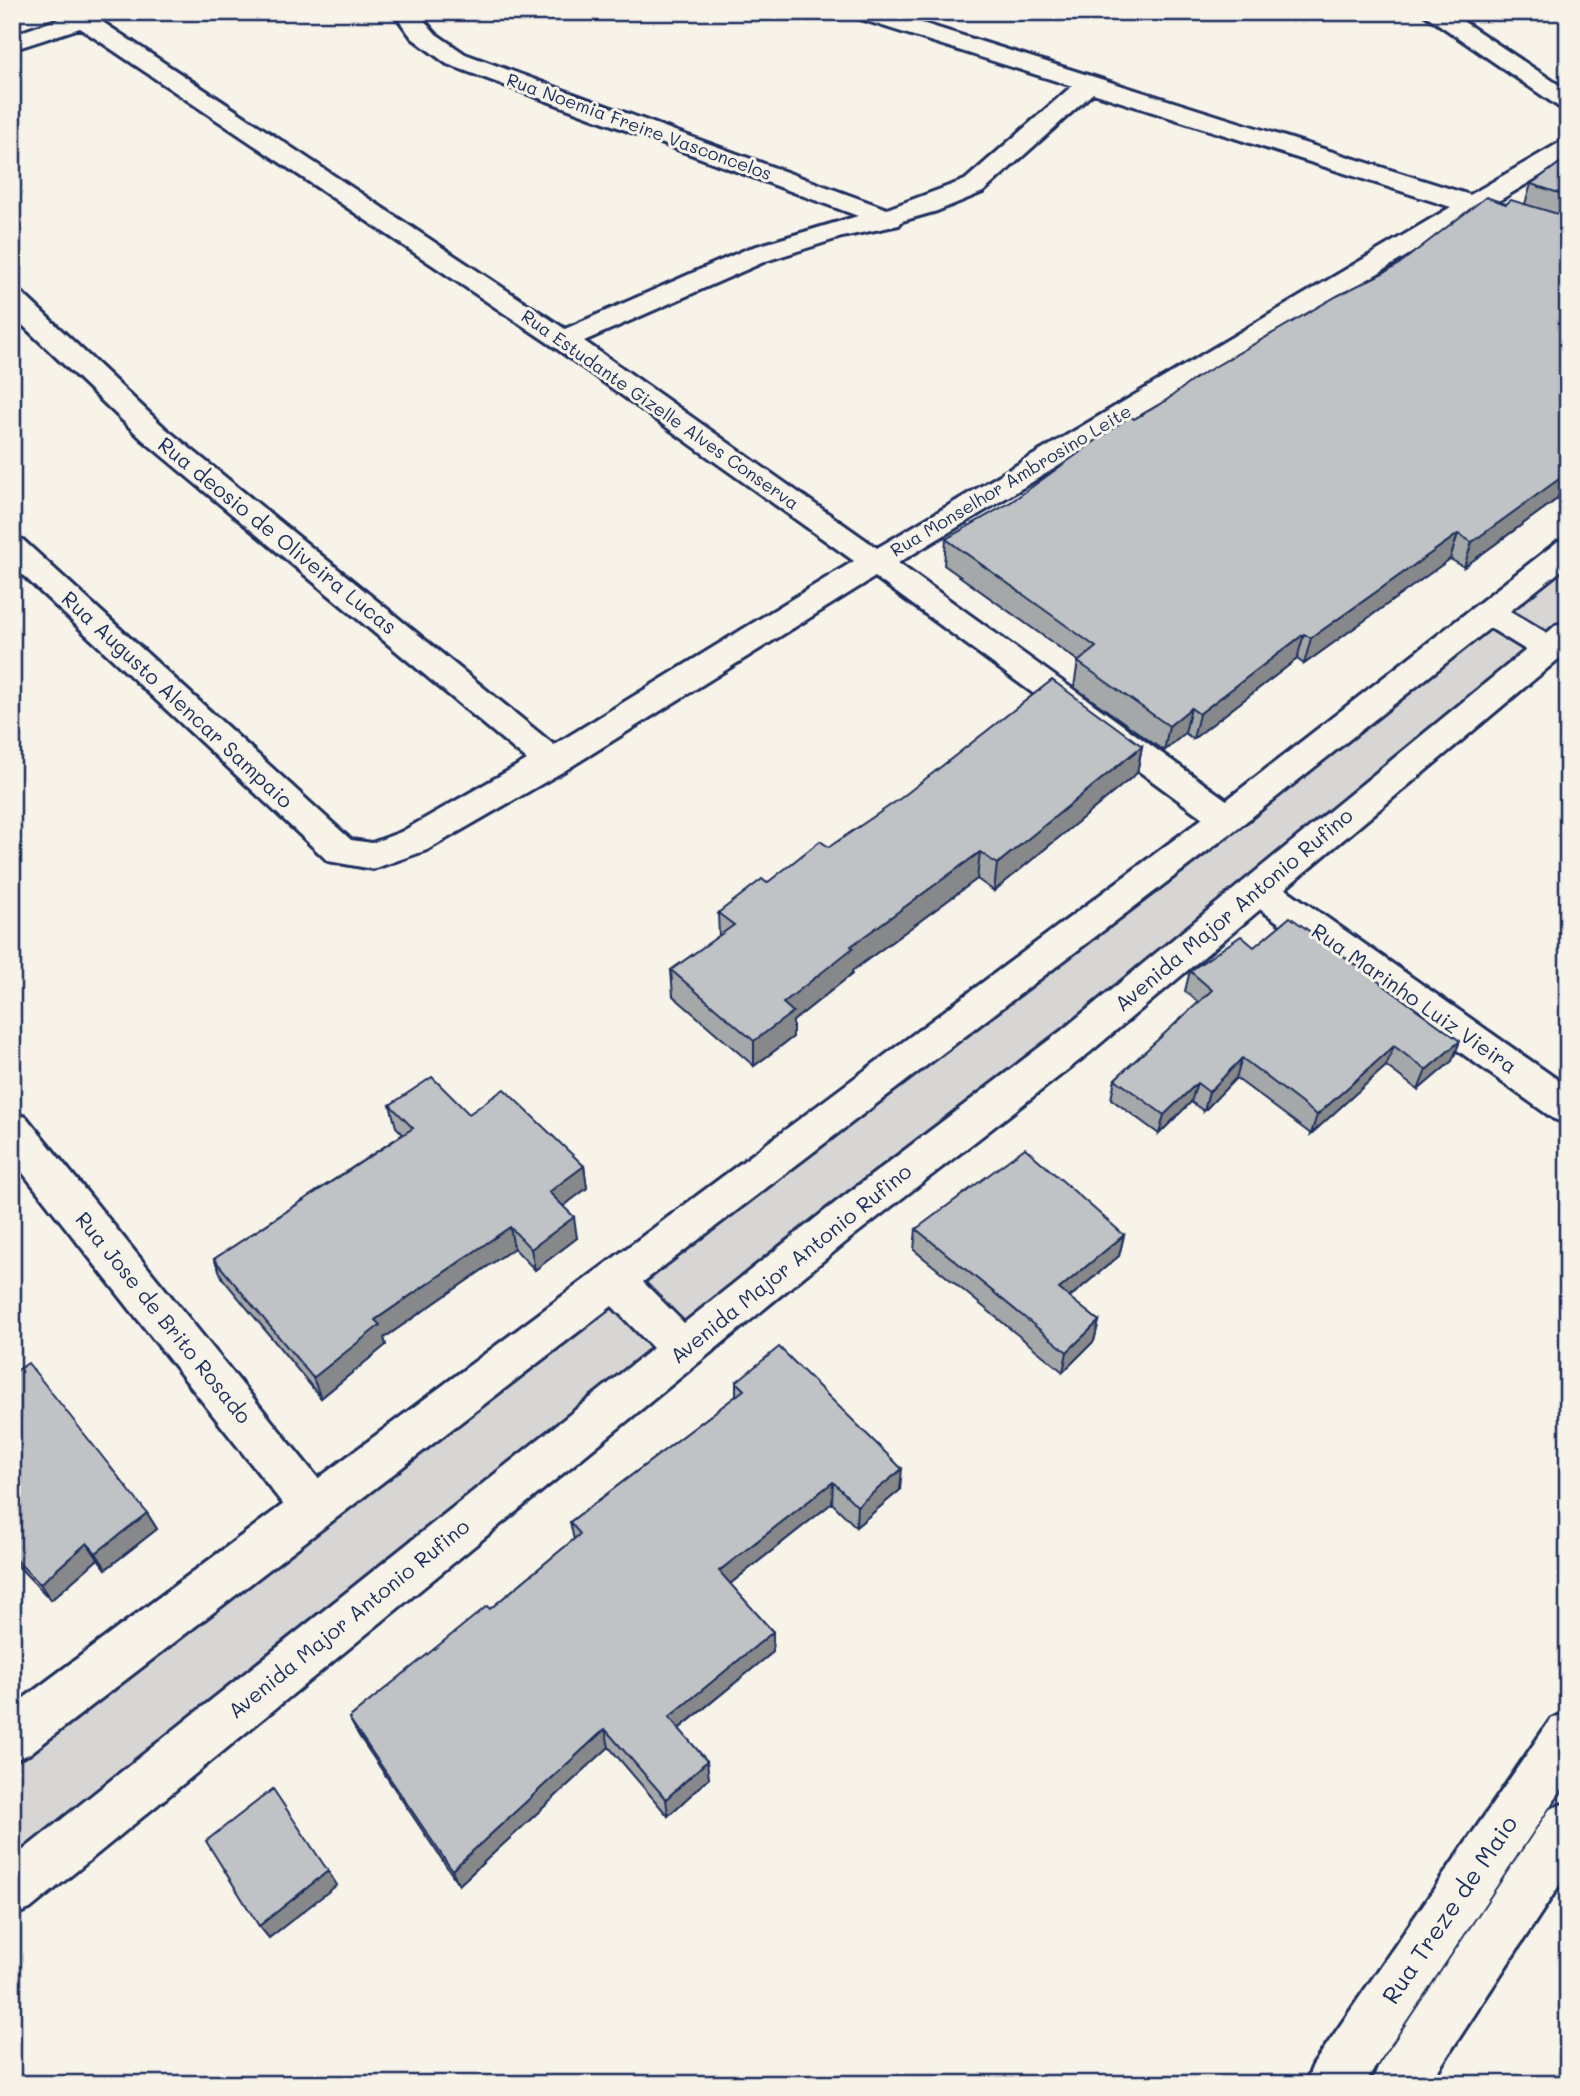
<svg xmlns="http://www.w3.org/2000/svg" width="1580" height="2096" font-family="Mali,sans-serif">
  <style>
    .green { fill: #d7d6d4; stroke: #798299; stroke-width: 2 }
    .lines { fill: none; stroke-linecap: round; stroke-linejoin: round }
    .minor-casing { stroke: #1b2f5e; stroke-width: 6 }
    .major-casing { stroke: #1b2f5e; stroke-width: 6 }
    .minor { fill: #f7f3e8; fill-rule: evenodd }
    .major { fill: #f7f3e8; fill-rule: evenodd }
    .wall { fill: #a5a8a9; stroke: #1b2f5e; stroke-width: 2 }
    .shaded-wall { fill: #86888a; stroke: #1b2f5e; stroke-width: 2 }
    .building { fill: #c0c3c5; stroke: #1b2f5e; stroke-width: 2 }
    .labels { text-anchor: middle; stroke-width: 6; stroke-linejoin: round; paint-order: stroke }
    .far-street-label { font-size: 18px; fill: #1b2f5e; stroke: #f7f3e8 }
    .street-label { font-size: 21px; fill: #1b2f5e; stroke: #f7f3e8 }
    .near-street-label { font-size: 24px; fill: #1b2f5e; stroke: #f7f3e8 }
  </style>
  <rect width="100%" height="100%" fill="#f7f3e8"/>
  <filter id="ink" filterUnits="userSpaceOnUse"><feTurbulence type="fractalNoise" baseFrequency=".0143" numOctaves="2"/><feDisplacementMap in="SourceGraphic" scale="14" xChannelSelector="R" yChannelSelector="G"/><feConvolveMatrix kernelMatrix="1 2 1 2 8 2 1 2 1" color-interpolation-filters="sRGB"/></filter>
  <g filter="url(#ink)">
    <!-- green -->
    <path class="green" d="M1568,562V628L12,1870V1754L163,1641L371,1492L1358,735Z"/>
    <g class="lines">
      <!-- minor casing -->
      <g class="minor-casing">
        <path id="minor" d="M50,12H101L104,16L101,21L565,329L747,249L858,216L447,64L412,38L393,12H417L436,34L465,54L887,209L965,180L1072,86L854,17L850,12H887L1470,195L1559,143L1568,140V159L1495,203L1568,226V243L1476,214L898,563L1239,809L1245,818L1239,827L1227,831L1215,827L875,577L564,771L427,850L373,869L328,861L12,565V537L23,540L351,840L372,843L401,832L527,760L143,440L12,315V291L22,293L165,428L554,745L854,561L553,346L80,28L12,50V35L59,19ZM1093,93L1451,207L877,548L584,341L766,261L842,237L899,225L902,221L937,211L983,192Z
          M1421,12H1449L1568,91V109L1559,107Z
          M1260,876L1273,880L1568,1087V1124L1554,1119L1247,900L1242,890L1247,880Z
          M12,1113L26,1117L329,1492L336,1507L329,1522L313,1528L297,1522L12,1159Z
          M1568,1712V1779L1364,2084H1305L1313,2065L1551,1719Z
          M1568,1802V1872L1429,2084H1371L1379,2065L1550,1809Z"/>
      </g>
      <!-- major casing -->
      <g class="major-casing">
        <path id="major" d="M1568,539V565L1510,611L1547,633L1556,625L1568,622V651L1089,1053L852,1237L30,1909L12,1916V1859L653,1348L612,1306L29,1754L12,1761V1707L1215,809L1557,542ZM1490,628L1526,650L1061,1031L822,1213L684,1323L643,1282L1239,827Z"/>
      </g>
      <!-- minor -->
      <use href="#minor" class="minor"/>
      <!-- major -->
      <use href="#major" class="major"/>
    </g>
    <!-- wall -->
    <path class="wall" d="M1568,157V480L1562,485L1557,499L1464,567L1450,559L1304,664L1297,659L1193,739L1185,733L1164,751L1074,687L1078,661L944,565L946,539L1011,502L1134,419L1395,267L1506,204H1525L1531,184Z
      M1142,746L1137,773L994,891L977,879L852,971V974L793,1021V1037L754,1066L673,996L671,970L719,936L718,913L829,847Z
      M1254,947L1460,1041L1452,1061L1418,1090L1386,1066L1311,1134L1236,1078L1204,1111L1191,1102L1159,1134L1111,1099L1115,1079L1199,1003L1185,991L1190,971Z
      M390,1105L469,1114L584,1166L587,1188L563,1206L577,1238L535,1270L514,1248L384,1338L386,1345L321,1398L223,1279L214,1259L403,1134L396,1127Z
      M916,1229L1124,1235L1119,1256L1069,1298L1099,1321L1094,1341L1063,1372L914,1250Z
      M12,1374L147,1513L157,1529L106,1569L98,1559L51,1600L12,1560Z
      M736,1382L900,1490L856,1527L832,1503L730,1584L773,1632V1652L679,1729L709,1778L668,1816L609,1747L459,1885L359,1736L349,1718L490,1609L574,1540L570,1522L736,1396Z"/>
    <!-- shaded-wall -->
    <path class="shaded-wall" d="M1568,463V480L1562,485L1557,499L1464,567L1472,542Z
      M1458,534L1450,559L1304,664L1311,638Z
      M1304,634L1297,659L1193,739L1199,714Z
      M1191,708L1185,733L1164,751L1169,726Z
      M1142,746L1137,773L994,891L997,864Z
      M980,852L977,879L852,971V974L793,1021V1037L754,1066V1041L783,1003L851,946Z
      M1460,1041L1452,1061L1418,1090L1426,1070Z
      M1394,1046L1386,1066L1311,1134L1317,1115Z
      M1242,1058L1236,1078L1204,1111L1209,1092Z
      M1197,1083L1191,1102L1159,1134L1164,1115Z
      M584,1166L587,1188L553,1214L549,1192Z
      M574,1217L577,1238L535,1270L531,1249Z
      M510,1227L514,1248L384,1338L386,1345L321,1398L313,1378L375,1320Z
      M1124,1235L1119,1256L1054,1310L1059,1289Z
      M1099,1321L1094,1341L1063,1372L1067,1352Z
      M902,1469L900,1490L856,1527L857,1506Z
      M833,1482L832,1503L721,1591L719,1571Z
      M147,1513L157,1529L106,1569L96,1553Z
      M87,1543L98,1559L51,1600L40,1584Z
      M773,1632V1652L671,1735L669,1717Z
      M605,1729L609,1747L459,1885L452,1870Z
      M707,1761L709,1778L668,1816L666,1799Z
      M328,1871L337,1885L269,1938L259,1926Z"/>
    <!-- building -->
    <path class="building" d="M1568,157V196L1531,184Z
      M1486,197L1506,204L1511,200L1568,217V463L1560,470L1566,474L1472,542L1458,534L1311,638L1304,634L1199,714L1191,708L1169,726L1078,662L1096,647L946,539L1011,502L1130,416L1134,419L1164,402L1197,377L1337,296L1395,267Z
      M1052,680L1142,746L997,864L980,852L851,946L853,948L783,1003L793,1012L754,1041L671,970L734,925L718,913L762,879L767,883L820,841L829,847L901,798Z
      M1290,917L1460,1041L1426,1070L1394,1046L1317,1115L1242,1058L1209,1092L1197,1083L1164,1115L1115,1079L1212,990L1190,971L1241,936L1254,947Z
      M432,1077L469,1114L504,1089L584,1166L549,1192L574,1217L531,1249L510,1227L375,1320L380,1325L313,1378L214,1259L413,1128L390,1105Z
      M1025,1148L1124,1235L1059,1289L1099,1321L1067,1352L916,1229Z
      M779,1347L902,1469L857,1506L833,1482L719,1571L773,1632L669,1717L707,1761L666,1799L605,1729L452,1870L349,1718L487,1606L490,1609L580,1534L570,1522L744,1390L736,1382Z
      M28,1363L147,1513L96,1553L87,1543L40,1584L12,1556V1374Z
      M273,1789L328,1871L259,1926L206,1841Z"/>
  </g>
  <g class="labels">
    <!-- far-street labels -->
    <g class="far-street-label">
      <text transform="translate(639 127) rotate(20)" y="6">Rua Noemia Freire Vasconcelos</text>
      <text transform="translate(660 410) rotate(35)" y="6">Rua Estudante Gizelle Alves Conserva</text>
      <text transform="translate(1011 481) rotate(-31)" y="6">Rua Monselhor Ambrosino Leite</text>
    </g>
    <!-- street labels -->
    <g class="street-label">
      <text transform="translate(277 536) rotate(39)" y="7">Rua deosio de Oliveira Lucas</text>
      <text transform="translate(177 700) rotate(43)" y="7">Rua Augusto Alencar Sampaio</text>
      <text transform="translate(1234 910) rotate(-40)" y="7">Avenida Major Antonio Rufino</text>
      <text transform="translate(1414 999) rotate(35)" y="7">Rua Marinho Luiz Vieira</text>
      <text transform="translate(791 1264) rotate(-39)" y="7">Avenida Major Antonio Rufino</text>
      <text transform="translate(163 1318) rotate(51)" y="7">Rua Jose de Brito Rosado</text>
      <text transform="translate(349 1619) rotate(-39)" y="7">Avenida Major Antonio Rufino</text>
    </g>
    <!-- near-street labels -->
    <g class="near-street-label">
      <text transform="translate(1450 1910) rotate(-56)" y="8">Rua Treze de Maio</text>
    </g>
  </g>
  <!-- margin -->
  <rect width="1580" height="2096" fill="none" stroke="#f7f3e8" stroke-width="42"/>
  <rect x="21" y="21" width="1538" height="2054" fill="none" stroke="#1b2f5e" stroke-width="2.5" filter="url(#ink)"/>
</svg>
